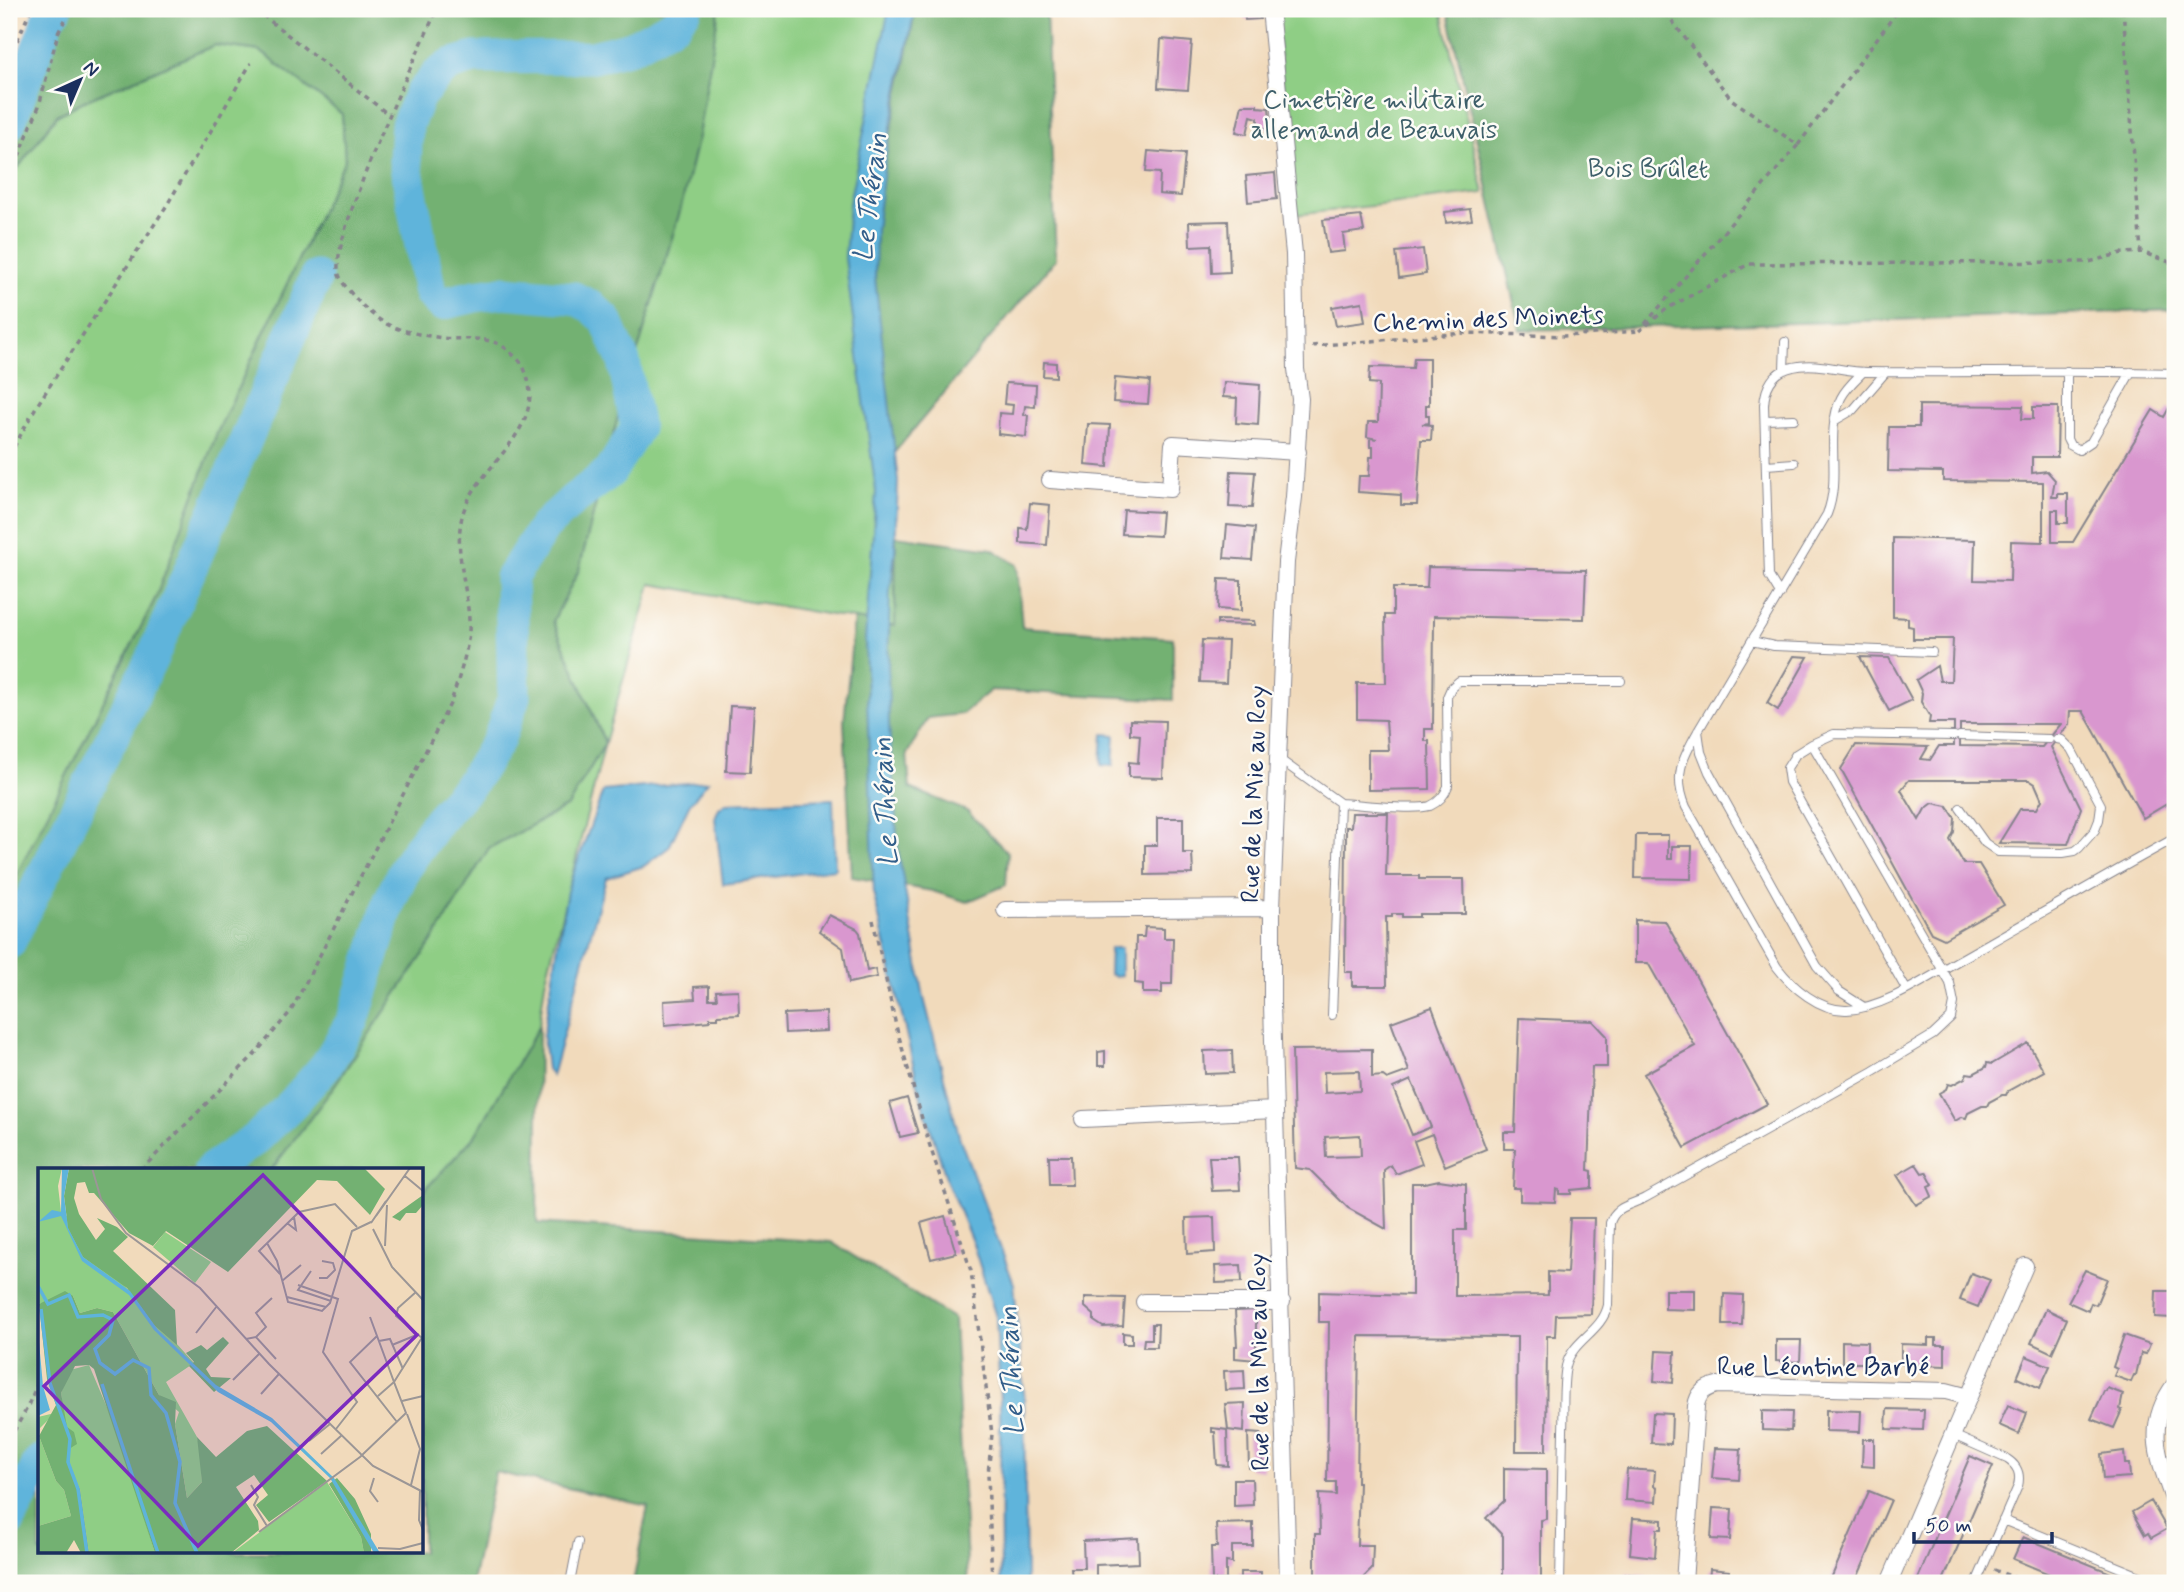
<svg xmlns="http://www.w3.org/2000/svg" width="2184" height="1592" font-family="Mynerve,sans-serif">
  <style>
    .green { fill: #8fce85; stroke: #557e72; stroke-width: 2 }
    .forest { fill: #73b172; stroke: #477068; stroke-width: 2 }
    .water { fill: #5eb4db; stroke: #3c729c; stroke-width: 2 }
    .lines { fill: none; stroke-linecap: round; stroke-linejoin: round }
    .river { stroke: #5eb4db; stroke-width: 33 }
    .building { fill: #d997cf; fill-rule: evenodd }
    .service-casing { stroke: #86848c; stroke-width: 10 }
    .minor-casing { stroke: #86848c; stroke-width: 18 }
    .path { stroke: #86848c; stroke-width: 3.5; stroke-dasharray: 5 5; stroke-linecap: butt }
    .service { stroke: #fff; stroke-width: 8 }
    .minor { stroke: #fff; stroke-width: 16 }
    .labels { text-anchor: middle; stroke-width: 5; stroke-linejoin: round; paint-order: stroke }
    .park-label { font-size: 26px; fill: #3e5f6a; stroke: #fdfcf7 }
    .street-label { font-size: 26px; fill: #1b2f5e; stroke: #fdfcf7 }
    .water-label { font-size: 28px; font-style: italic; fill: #325e8a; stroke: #fdfcf7 }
    .inset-river { fill: none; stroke: #5eb4db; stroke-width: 3.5 }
    .inset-road { fill: none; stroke: #9b9696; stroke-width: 2 }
    .view { fill: #7b2cbf; fill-opacity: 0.15; stroke: #7b2cbf; stroke-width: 3.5 }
    .inset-edge { fill: none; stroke: #1b2f5e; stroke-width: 3.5 }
  </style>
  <rect width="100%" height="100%" fill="#fdfcf7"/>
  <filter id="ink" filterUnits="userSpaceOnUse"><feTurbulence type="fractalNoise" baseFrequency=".0143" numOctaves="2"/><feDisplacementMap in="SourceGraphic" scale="14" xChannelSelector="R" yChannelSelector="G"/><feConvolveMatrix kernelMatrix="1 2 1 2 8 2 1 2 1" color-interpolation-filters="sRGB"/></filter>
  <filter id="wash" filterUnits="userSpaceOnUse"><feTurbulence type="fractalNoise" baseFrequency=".00686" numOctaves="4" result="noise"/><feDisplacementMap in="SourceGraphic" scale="28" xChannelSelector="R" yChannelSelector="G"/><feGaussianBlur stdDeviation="1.57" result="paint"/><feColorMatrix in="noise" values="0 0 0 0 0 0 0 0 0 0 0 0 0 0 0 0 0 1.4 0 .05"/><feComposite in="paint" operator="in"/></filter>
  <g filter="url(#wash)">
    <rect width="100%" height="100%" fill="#f1dabb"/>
    <!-- green -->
    <path class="green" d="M719,9H914L894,453L895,626L651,584L605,743L545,983L539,1026L475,1136L422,1193V1170H271L330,1092L435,937L489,848L568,806L605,743L553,621L579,570L617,420L680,211L698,136Z
      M1275,9H1441L1484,193L1295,215Z
      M215,45L260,51L342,114L345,160L217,433L156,597L9,891V180L57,116L82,102Z"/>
    <!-- forest -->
    <path class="forest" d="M42,9H719L698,136L680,211L617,420L579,570L553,621L605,743L568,806L489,848L435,937L330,1092L271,1170H40V1552H422V1193L475,1136L539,1026L537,1223L831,1242L954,1319L968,1583H633L648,1506L495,1472L472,1583H9V890L156,597L217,433L345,160L342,114L260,51L215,45L82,102L57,115L9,180V76Z
      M915,9H1046L1056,259L894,453C885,380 871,304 876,230C882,155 904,83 915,9Z
      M1447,9H2175V310L1835,322L1520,330Z
      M896,536L992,549L1017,565L1022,627L1173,638V700L991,690L962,714L928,718L907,754L910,788L967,811L1008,853L1006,885L967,902L932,891L852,877L844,722L854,619L895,626Z"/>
    <!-- water -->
    <path class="water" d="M889,9H915L887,146L876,229L875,278L898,481L895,551L890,592L888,665L889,725L898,851L924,998L953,1113L960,1139L1014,1284L1024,1393L1026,1583H1001L1000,1400L996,1317L973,1244L948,1184L922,1102L874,896L865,640L876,492L845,258L849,204Z
      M1103,734L1115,735L1113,766L1101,765Z
      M708,781L689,805L669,847L644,866L606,878L552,1076L547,1069L543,1036L567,891L603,791Z
      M833,799L835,869L723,884L715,818L719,808L726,803Z
      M1110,948H1121V975L1115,977L1109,974Z"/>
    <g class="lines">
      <!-- river -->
      <path class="river" d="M9,124L49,17L56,9
        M9,943L153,656L316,277
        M210,1170L256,1139L293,1103L327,1064L353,1020L390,900L407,864L438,820L472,782L498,741L514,697L511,578L544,527L573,500L610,472L637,428L624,362L606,320L592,307L574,298L504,292L475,296L441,304L430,293L405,161L407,125L419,96L437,75L450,65L474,58L593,57L632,47L674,24L686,9
        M9,1522L40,1461"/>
    </g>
    <g id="blocks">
      <!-- building -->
      <path class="building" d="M1244,9H1259L1260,19L1245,20Z
        M1161,39L1192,42L1188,90L1158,88Z
        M1242,105H1257V107L1269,108L1271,128H1258V118L1251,116L1247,134L1236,132Z
        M1148,151L1185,154L1181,196L1159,194L1160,173L1146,172Z
        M1275,173L1277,199L1248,202L1246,176Z
        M1470,209L1472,220L1446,223L1445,212Z
        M1361,216L1364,231L1343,234L1345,251L1328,253L1323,220Z
        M1228,221L1230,272L1212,273L1211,245L1190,246L1189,222Z
        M1423,249L1426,274L1399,278L1396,252Z
        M1362,302L1365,322L1336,326L1332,307Z
        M1414,358H1429V405H1426V415H1429V423L1422,424L1432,425L1431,440H1421L1417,505H1401V495L1358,492L1359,476H1369L1370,457H1373V447H1370V438L1377,439L1367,437L1368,422H1378L1379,384L1369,383L1370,367L1413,368Z
        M1044,362L1056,363V377L1043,376Z
        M1115,378L1150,381L1148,404L1113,402Z
        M1224,382L1260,385L1258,425L1236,423L1237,398L1223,397Z
        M1006,383L1036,385L1035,407L1025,406L1024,415H1028L1026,437L998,434L999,413L1012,414L1013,405L1004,404Z
        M1919,405L2023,406L2022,419H2033V407H2058L2057,457H2032V473L2047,471L2055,480L2052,497H2058V494H2068V523H2058V510H2052V542H2073L2153,410L2164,417L2169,408L2175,412V799L2143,818L2083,711H2070L2069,724L2051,747L2081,808L2068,844L1999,843L2020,809H2037L2042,800L2035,784L2029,780H1909L1901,790L1919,820L1925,809L1933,803L1947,806L1955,818L1954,832L1950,840L1964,864H1979L2004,905L1944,939L1931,933L1841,769L1856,745L1928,747L1921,759L1930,760L1939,746H1954V723H1929L1930,717L1921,702L1922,693L1916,680L1937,666L1940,681H1951L1953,639H1913V627L1908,626V618L1893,617V538L1975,540L1974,580L2010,581L2011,541L2043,542V482L1943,481V472L1888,471L1889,427H1919ZM1960,724H2061L2042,747L1960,746Z
        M1088,424L1110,425L1108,467L1085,465Z
        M1231,471L1255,472L1252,508L1229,507Z
        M1030,503L1050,505L1047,545L1020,543V528L1027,529Z
        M1124,510L1162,512L1160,536L1122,534Z
        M1227,525L1255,528L1252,560L1224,558Z
        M1428,567L1586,570L1584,619L1434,616L1433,729H1425V741H1429L1430,789L1368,790V750H1388L1386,720L1357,719V683H1386L1385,615H1393V588H1427Z
        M1219,579L1241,580V611L1218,609Z
        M1217,620L1254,621L1255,625L1217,624Z
        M1202,640L1228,641L1226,683L1200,682Z
        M1794,656L1808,657L1778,710L1767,703Z
        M1860,657L1889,658L1912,700L1889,711Z
        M730,706L754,707L750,772L726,771Z
        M1130,720L1165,721L1163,778L1129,777V762L1138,763L1140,735L1130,734Z
        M1352,813H1388L1386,876H1419V879H1464L1465,914H1419V917H1402V914H1392V917H1386L1387,986H1352V972H1345L1346,827H1351Z
        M1157,818H1183V853H1192L1193,874L1145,875V845H1157Z
        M1636,835H1668V859H1672V846H1692L1691,879L1635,878Z
        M829,915L857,929L860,933L867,971L875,969L877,977L849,983L843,948L819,931Z
        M1635,920L1665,921L1767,1104L1685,1148L1644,1074L1695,1046L1648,963H1635Z
        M1145,927L1164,928V938H1173L1172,984H1162V993H1143V984L1135,983L1136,937H1144Z
        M709,986V999H717L716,991L738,990L739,1014L718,1015V1018H710V1021L665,1025L664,1001L695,999L694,987Z
        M1432,1007L1486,1149L1445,1166L1432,1134L1414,1141L1422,1164L1396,1174L1391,1165L1384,1170L1386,1229L1348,1208L1310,1170L1295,1168L1292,1050L1372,1049V1077L1383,1076L1387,1079L1409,1071L1391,1022ZM1359,1071L1360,1091L1325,1093L1324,1072ZM1411,1080L1431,1127L1412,1135L1393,1088ZM1360,1135L1361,1156L1326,1157L1325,1137Z
        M826,1012L827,1031L785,1033L784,1014Z
        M1519,1018L1593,1021L1607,1036V1067H1592L1588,1170L1592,1171V1188L1571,1190V1194H1559V1190L1556,1189L1555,1202L1520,1201V1188H1513L1515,1149H1504V1132H1515Z
        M2028,1043L2044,1071L2008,1091L2006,1095H2002L1989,1102L1987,1106H1982L1968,1113L1966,1118L1962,1117L1955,1121L1939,1093L1946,1089L1948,1084L1952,1085L1965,1078L1967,1073L1973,1074L1986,1067L1987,1063L1992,1064Z
        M1232,1050L1233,1073L1205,1074L1204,1051Z
        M1105,1051V1066H1098V1052Z
        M907,1098L918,1133L900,1137L890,1103Z
        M1049,1156H1071L1072,1185H1050Z
        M1209,1157H1238L1240,1190L1212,1191Z
        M1916,1164L1922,1173L1926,1172L1933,1185L1928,1187L1932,1196L1916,1205L1897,1175Z
        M1439,1180L1466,1184V1230H1455V1296L1548,1295V1272L1567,1273L1570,1218H1594L1591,1314L1556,1315L1555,1336H1547L1546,1451H1516L1517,1337L1359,1336L1357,1482H1359L1357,1545H1373L1372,1569L1364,1577V1583H1315V1534H1320L1319,1494L1336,1495V1482H1327L1329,1322H1319V1292L1412,1295V1183H1425Z
        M945,1216L956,1253L931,1259L921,1223Z
        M1214,1217L1215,1252L1187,1254L1186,1218Z
        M1241,1265L1242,1282L1216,1283L1215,1266Z
        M2085,1270L2107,1279L2096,1305L2091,1303L2088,1311L2068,1302Z
        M1971,1273L1990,1280L1978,1307L1960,1300Z
        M1665,1290H1695V1310L1665,1309Z
        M2156,1291H2175V1314H2172V1318L2155,1317Z
        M1724,1294L1743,1295L1742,1325H1723Z
        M1085,1297L1125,1298L1123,1326L1103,1327L1094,1321V1315L1085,1307Z
        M2046,1309L2067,1319L2052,1353L2031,1343Z
        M1256,1310V1360L1235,1358V1346H1237L1235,1311Z
        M1152,1324H1158L1157,1347H1143L1144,1339H1152Z
        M1123,1333L1132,1334V1344H1123Z
        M2124,1335L2150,1344L2146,1354L2141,1353L2136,1375H2134L2131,1382L2114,1376L2117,1369L2113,1367Z
        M1928,1338H1936V1345H1945V1366L1901,1364V1344L1928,1345Z
        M1776,1340H1801L1800,1362L1776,1361Z
        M1842,1341L1867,1342V1363H1842Z
        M1656,1351L1675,1352L1673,1383L1654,1381Z
        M2026,1356L2050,1366L2040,1388L2017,1378Z
        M1244,1370L1245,1389L1225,1390L1224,1371Z
        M2107,1388L2123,1394L2120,1409L2122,1410L2114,1428L2091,1419L2104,1391H2106Z
        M1245,1403L1244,1432L1228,1430L1225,1404Z
        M2008,1405L2027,1413L2019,1434L1999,1425Z
        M1887,1409L1924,1410L1923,1430L1886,1429Z
        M1826,1410L1861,1411L1860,1432L1826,1431Z
        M1762,1411L1792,1412L1791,1431L1762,1430Z
        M1653,1413L1672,1414L1671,1444L1651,1443Z
        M1212,1428L1227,1430L1228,1466L1217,1465L1215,1432H1212Z
        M1248,1433L1261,1434L1263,1470L1249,1468Z
        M1863,1439H1874V1467L1862,1466Z
        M1715,1448L1741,1449L1739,1480L1712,1478Z
        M2124,1451L2125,1464H2129L2130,1477L2103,1479L2101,1454Z
        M1970,1456L1993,1466L1942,1583H1916Z
        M1504,1468L1546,1469V1519L1541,1520V1583H1503V1536L1486,1518L1504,1501Z
        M1627,1469L1655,1471L1654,1486L1657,1487L1656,1502L1625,1500Z
        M1234,1479H1252L1253,1505L1234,1506Z
        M1869,1491L1891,1500L1855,1583H1829Z
        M2151,1501L2167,1529L2151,1538L2148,1533L2145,1535L2132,1512Z
        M1713,1508L1732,1509L1730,1540L1711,1539Z
        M1633,1518L1662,1520V1529H1657L1655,1557L1630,1554Z
        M1253,1523V1546H1232V1563L1226,1562V1580H1212L1211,1547H1217L1216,1524Z
        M2023,1537L2135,1583H2071L2013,1559Z
        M1138,1538L1139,1563L1096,1565V1579H1072L1071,1568H1084L1083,1541Z
        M1710,1569L1729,1571V1583H1709Z
        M1240,1572H1261V1583H1240Z
        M1625,1574L1647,1576V1583H1625Z"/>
    </g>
  </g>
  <g filter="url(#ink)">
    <use href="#blocks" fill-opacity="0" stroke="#86848c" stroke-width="2"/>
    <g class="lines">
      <!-- service casing -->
      <g class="service-casing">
        <path id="service" d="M1784,370L1785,342
          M2067,371V439L2070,445L2079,450L2091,442L2131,372
          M1863,372C1855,380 1846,388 1841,398C1824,434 1842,477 1827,514L1698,731C1682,759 1673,776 1686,807L1777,967C1792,987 1820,1011 1847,1010C1885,1008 1930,976 1963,958C2034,918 2104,877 2175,838
          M1765,420L1794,419
          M1834,421L1853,410L1886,372
          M1766,465L1794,463
          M1780,594L1769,576L1764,405C1765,387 1773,371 1793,367C1817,361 1843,372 1867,372C1970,373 2072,370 2175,373
          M1752,641L1774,646L1932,652
          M1698,731L1701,752L1709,772L1817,966L1839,991L1864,1007
          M1960,736L2049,739
          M1279,759L1340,803L1332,1015
          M1340,803C1360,804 1413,811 1430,806C1439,802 1445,795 1448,786L1447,697L1451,688L1459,681H1621
          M1960,808L1985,843L1998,852L2063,853L2075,851L2079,848L2095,830L2099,820L2101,805L2071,749L2062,740L2057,739
          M1906,989L1789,782L1787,768L1796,754L1812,744L1834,734L1954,736
          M1953,1435L2007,1459C2018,1466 2021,1474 2018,1486L1976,1583
          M2003,1520L2157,1583
          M570,1583L578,1542
          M1560,1583C1561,1533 1562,1482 1563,1431C1564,1410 1562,1387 1566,1366C1572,1340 1602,1332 1608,1305L1610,1223C1615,1206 1631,1205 1645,1198L1873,1071L1933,1035L1951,1018L1954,1003L1950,983L1812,744"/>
      </g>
      <!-- minor casing -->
      <g class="minor-casing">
        <path id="minor" d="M1270,9L1294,254L1296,369L1300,399L1294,497L1286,562L1272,908V1004L1288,1583
          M1050,480L1170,489L1173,444L1298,452
          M1005,910L1272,908
          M1083,1119L1275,1110
          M1144,1302H1282
          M2175,1384C2143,1427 2159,1459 2175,1504
          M1684,1583L1696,1406C1698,1393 1705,1388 1717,1385L1946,1391L1969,1397
          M1889,1583L2025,1266"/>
      </g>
      <!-- path -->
      <path class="path" d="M255,9L389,115
        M2123,9L2141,252L2175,264
        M9,59L31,9
        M1798,145L1899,9
        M9,174L15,166L39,106L58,33L71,9
        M1645,324L1798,145L1731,99L1663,9
        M1639,331L1668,308L1749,264L2089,262L2122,253L2141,252
        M1312,346L1464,333L1564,336L1639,331
        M9,456L36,407L167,205L251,63
        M873,920L896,1026L928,1140L971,1271L992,1434L988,1474L992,1583
        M141,1170L255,1054L291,1011L451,702C458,680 471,644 469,620C467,584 452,545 464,510C481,462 552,427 523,366C520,361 516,357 512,354C492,333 469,341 443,338C428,336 410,333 396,328C381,323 369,312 358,301C351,293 343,285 339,275C327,241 419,51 437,9
        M9,1440L26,1410L40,1378
        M1994,1570L2029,1583"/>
      <!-- service -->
      <use href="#service" class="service"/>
      <!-- minor -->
      <use href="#minor" class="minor"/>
    </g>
  </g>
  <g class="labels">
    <!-- park labels -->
    <g class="park-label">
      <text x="1374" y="108">Cimetière militaire<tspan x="1374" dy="30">allemand de Beauvais</tspan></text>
      <text x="1648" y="177">Bois Brûlet</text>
    </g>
    <!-- street labels -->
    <g class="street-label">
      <text transform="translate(1488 318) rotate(-2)" y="9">Chemin des Moinets</text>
      <text transform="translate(1253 794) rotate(-88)" y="9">Rue de la Mie au Roy</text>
      <text transform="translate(1258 1362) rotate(-91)" y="9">Rue de la Mie au Roy</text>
      <text x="1823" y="1375">Rue Léontine Barbé</text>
    </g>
    <!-- water labels -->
    <g class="water-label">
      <text transform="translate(869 197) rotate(-83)" y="10">Le Thérain</text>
      <text transform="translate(884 802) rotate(-93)" y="10">Le Thérain</text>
      <text transform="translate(1010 1371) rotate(-93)" y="10">Le Thérain</text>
    </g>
  </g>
  <!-- overview -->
  <g transform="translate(38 1168)">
    <rect width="385" height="385" fill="#f1dabb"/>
    <path d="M0,0H24L20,18L23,44L29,48L45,88L84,115L156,195L128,214L159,269L163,286L164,314L149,330L137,256L141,244L121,227L75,144L59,140L42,145L35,128L0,136ZM127,64L173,94L157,115L115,79ZM51,197L79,263L117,385H51L42,321L32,301L23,225L32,202ZM17,245L2,260L1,268L18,313L26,322L33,348L0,358V249ZM289,314L323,369L326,385H194Z" fill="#8fce85"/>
    <path d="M31,0H326L347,21L332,47L299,13L279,12L190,104L128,63L115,78L91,65L56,25H51L47,14L39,15L36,30L41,46L58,72L67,61L59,50L79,59L90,69L75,83L137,142L139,177L116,157L89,120L45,89L30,60L26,28ZM385,27V37L378,45H368L362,53L354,49ZM27,123L35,128L42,145L59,140L75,144L121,227L138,234L137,256L149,330L164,314L159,269L178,289L209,263L229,258L289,313L231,354L218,337L230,327L216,307L198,319L220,353L221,362L193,385H117L56,201L51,197L37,198L23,225L29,259L36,264L39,276L31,281L32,301L42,321L51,385H43L36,372L28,385H0V358L33,348L26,322L18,313L1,268L18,237L9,211L1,136ZM185,169L191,175L168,201L173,209L193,210L176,224L151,198L156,194L148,185L163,177L169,182ZM299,310L317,331L333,366V385H326L323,369L291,316Z" fill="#73b172"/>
    <path d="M24,0H31L26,28L30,60L45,89L92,123L120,162L178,217L234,250L296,310L342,385H336L292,310L233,254L180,224L116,162L91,127L44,93L23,48L0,54L14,42L23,44ZM0,163L5,218L12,242L0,248Z" fill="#5eb4db"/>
    <path class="inset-river" d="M0,118L10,136L31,127L40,149L65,147L75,152L71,167L57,181L62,195L77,206L95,192L111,200L113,227L128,245L142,294L137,335L159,385M3,141L12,215L32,271L30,294L40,321L49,385M64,216L120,385"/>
    <path class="inset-road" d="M54,0L63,31L88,65L162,120L231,196L335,298L385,324M367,8L385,23M338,48L372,0M249,55L258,62L256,49M333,55L348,33M335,61L354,99L385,132M229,75L239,93L250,134L284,143L292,135L314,63L333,54M347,78L349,37M273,103L260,122L293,133M242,106L221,83L261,44L297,36L319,59M281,110H289L297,102L295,95L284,93M244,113L263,97M260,117L300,131L285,184L319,234L298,261M378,124L360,140L358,148L384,170M249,129L288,139M332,149L356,214L340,228M158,165L179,138M339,168L312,194L359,254M218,169L228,159L218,145L234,130M208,171L218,169L238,191M341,173L352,171L365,201M354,177L381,166M195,212L221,186M223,226L241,206M364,233L385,228M369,246L382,281L373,317M271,273L292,256M283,286L304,267M336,310L332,323L340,334M213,317L220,329L216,337L229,358M382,322L381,352L385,362M221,364L322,289L368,245L356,214L385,168M340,380L362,381L385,375"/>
    <path class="view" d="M225,7L379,167L160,378L6,218Z"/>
    <rect width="385" height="385" class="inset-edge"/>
  </g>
  <!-- margin -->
  <rect width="2184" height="1592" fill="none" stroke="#fdfcf7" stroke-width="35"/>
  <!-- north arrow -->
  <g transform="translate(80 80) rotate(44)" stroke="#fdfcf7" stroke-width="5" paint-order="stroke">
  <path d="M0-5L12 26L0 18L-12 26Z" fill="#1b2f5e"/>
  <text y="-10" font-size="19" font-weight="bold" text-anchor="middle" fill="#1b2f5e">N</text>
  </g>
  <!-- scale -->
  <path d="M1914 1532v10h138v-10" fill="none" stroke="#1b2f5e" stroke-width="3.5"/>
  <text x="1925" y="1532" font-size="21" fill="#1b2f5e" stroke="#fdfcf7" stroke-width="5" paint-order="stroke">50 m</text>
</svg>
